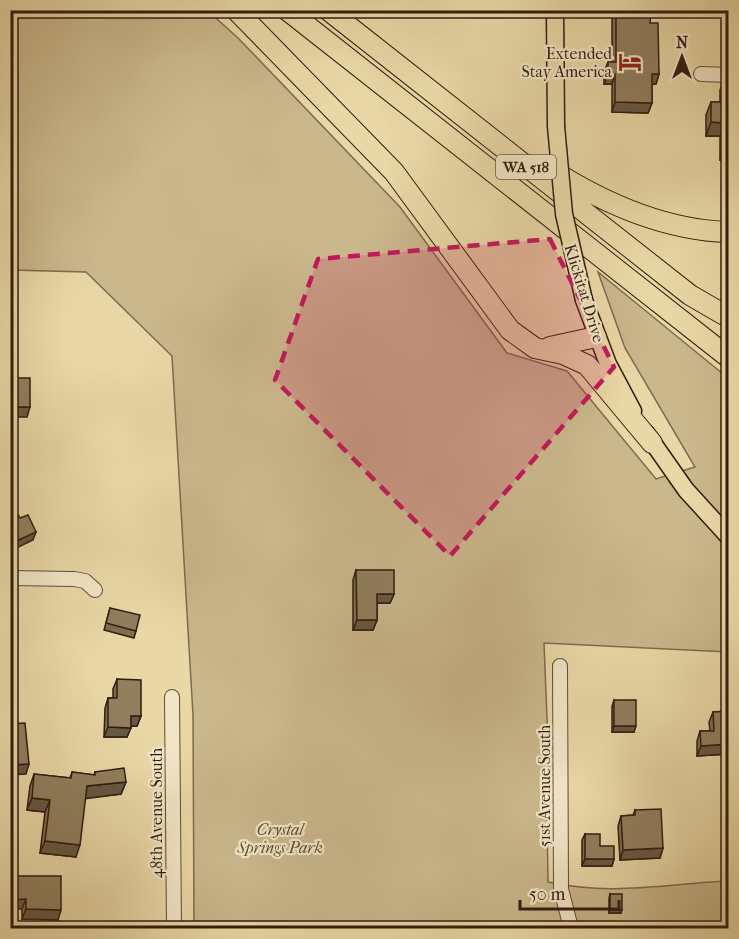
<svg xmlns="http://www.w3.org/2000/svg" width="739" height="939" font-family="'IM FELL French Canon',serif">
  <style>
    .green { fill: #cab78c; stroke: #7e6a4e; stroke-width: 1.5 }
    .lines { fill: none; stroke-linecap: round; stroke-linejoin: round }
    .minor-casing { stroke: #5f4c35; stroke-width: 16 }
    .major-casing { stroke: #311d0f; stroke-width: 19 }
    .highway-casing { stroke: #311d0f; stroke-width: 22 }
    .minor { stroke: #f1e5c5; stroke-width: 14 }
    .major { stroke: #e9d7a6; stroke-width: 16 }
    .highway { stroke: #e9d7a6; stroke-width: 20 }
    .major-bridge-casing { stroke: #311d0f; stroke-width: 19; stroke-linecap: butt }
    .major-bridge { stroke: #e9d7a6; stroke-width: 16 }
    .wall { fill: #7d6c51; stroke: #311d0f; stroke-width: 1.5 }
    .shaded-wall { fill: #665842; stroke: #311d0f; stroke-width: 1.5 }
    .building { fill: #917e5e; stroke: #311d0f; stroke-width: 1.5 }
    .marked { fill: #c2185b; fill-opacity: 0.2; stroke: #c2185b; stroke-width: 4.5; stroke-dasharray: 12 8; stroke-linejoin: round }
    .labels { text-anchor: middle; stroke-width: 4.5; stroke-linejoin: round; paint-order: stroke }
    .shield { fill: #f1e5c5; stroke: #6b5946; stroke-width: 1.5 }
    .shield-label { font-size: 15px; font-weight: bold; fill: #311d0f }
    .poi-label { font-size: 16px; fill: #311d0f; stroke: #f1e5c5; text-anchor: end }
    .street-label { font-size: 16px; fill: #311d0f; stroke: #f1e5c5 }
    .park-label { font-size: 16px; font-style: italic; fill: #5f4b34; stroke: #f1e5c5 }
  </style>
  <rect width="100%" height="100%" fill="#e9d7a6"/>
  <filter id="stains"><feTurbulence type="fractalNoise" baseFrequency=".00333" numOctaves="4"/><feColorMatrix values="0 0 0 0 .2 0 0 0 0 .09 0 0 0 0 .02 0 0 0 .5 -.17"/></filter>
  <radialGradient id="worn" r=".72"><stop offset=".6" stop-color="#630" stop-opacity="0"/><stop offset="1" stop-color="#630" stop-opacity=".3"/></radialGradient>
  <!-- green -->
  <path class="green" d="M11,11H208L238,38L400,207L507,353L567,371L656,479L695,467L625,348L598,272L728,378V652L544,643L550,792L547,817L548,882C613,896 664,884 728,881V928H194L193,715L172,356L86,272L11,270Z"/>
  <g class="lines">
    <!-- minor casing -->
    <g class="minor-casing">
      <path id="minor" d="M701,74L728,75
        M10,578L74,579L85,581L95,590
        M560,666L561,889L571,928
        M172,697L174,928"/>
    </g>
    <!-- major casing -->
    <g class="major-casing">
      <path id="major" d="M555,10L556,126
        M584,300L608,364L633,411
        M646,433L686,490L728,536"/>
    </g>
    <!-- highway casing -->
    <g class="highway-casing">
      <path id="highway" d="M236,10L394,172L510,330L535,348L563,354L587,365L652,443
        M287,10L728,357
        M328,10L690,295L728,317
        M547,167C601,202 663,230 728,232
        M550,347L596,337"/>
    </g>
    <!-- minor -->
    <use href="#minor" class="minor"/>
    <!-- major -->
    <use href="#major" class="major"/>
    <!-- highway -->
    <use href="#highway" class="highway"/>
    <!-- major-bridge casing -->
    <g class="major-bridge-casing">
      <path id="major-bridge" d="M556,126L564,214L584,300"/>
    </g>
    <!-- major-bridge -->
    <use href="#major-bridge" class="major-bridge"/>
  </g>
  <!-- wall -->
  <path class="wall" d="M612,10H651L650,23L659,74L656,84H652V103L648,113L612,112V84H604V72L608,62H612Z
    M725,77H729V160H720V136H706V115L711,102H720V90Z
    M356,570L394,594L390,603H377V620L373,630H353V580Z
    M110,608L136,631L134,638L104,630Z
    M117,679L141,716L137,726H131L127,737H104L105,708L108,698H113V689Z
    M614,700L634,732H612V706Z
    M729,711V754L697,756V741L700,731H710L709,722L713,712Z
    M72,772L94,775L95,772L126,782L121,794L85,798L76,857L40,853L45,812L27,810L30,786L34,774L70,778Z
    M635,810L663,848L660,858L620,860L618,826L621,816L633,815Z
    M585,834L600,846L614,859L612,866H582V840Z
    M13,876L58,920L22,919V909Z
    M610,894L621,913H609V898Z"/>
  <!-- shaded-wall -->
  <path class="shaded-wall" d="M716,10H729V17H714Z
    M608,74H615L612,84H604Z
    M652,74H659L656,84H648Z
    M615,102L652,103L648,113L612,112Z
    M711,122L725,123L720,136H706Z
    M725,147H729V160H720Z
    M10,407H30L27,417H10Z
    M10,457H15L13,464H10Z
    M36,532L33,540L10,551V544Z
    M377,594H394L390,603H373Z
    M357,620H377L373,630H353Z
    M131,716H141L137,726H128Z
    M614,726H636L634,732H612Z
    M108,727L131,728L127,737H104Z
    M729,744V754L697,756L701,746Z
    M29,764L26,774L10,775V765Z
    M126,782L121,794L82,799L87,786Z
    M32,798L50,800L45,812L27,810Z
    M45,841L80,845L76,857L40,853Z
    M663,848L660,858L620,860L623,850Z
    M585,859H614L612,866H582Z
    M26,899L22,909H10V900Z
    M26,909L61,910L58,920L22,919Z
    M610,910H622L621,913H609Z"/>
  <!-- building -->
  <path class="building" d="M616,10H651L650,23H658L659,74H652V103L615,102V74H608V62H616Z
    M725,77H729V147H725V123L711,122V102H725Z
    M10,378H30V407H10Z
    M10,437H15V457H10Z
    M17,513L20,518L28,515L36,532L10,544V516Z
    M356,570H394V594H377V620H357Z
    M110,608L140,615L136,631L106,623Z
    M117,679L141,680V716H131V728L108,727V698H117Z
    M614,700H636V726H614Z
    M729,711V744L701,746L700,731H714L713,712Z
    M25,723L29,764L10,765V724Z
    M124,768L126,782L87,786L80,845L45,841L50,800L32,798L34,774L71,778L72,772L95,775V772Z
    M661,809L663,848L623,850L621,816L635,815V810Z
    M585,834H600V846H614V859H585Z
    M10,869H12L13,876H61V910L26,909V899L10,900Z
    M610,894H622V910H610Z"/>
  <!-- marked area -->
  <path class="marked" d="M550,239L614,367L450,556L275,380L318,259Z"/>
  <!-- icons -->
  <defs>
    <g id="hotel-bare" transform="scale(1.8)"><path d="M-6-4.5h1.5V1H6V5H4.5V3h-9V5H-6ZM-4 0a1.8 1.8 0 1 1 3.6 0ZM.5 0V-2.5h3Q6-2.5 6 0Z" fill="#8f2418" stroke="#f1e5c5" stroke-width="2.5" paint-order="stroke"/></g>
  </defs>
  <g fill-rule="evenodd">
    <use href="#hotel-bare" x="630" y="62"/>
  </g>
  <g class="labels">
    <!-- shield labels -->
    <rect class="shield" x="496" y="155" width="60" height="24" rx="4.5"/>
    <g class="shield-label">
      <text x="526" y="172">WA 518</text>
    </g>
    <!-- poi labels -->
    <g class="poi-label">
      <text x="612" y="59">Extended<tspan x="612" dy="18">Stay America</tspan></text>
    </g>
    <!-- street labels -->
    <g class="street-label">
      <text transform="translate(585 293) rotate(73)" y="6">Klickitat Drive</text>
      <text transform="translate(544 786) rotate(-90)" y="6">51st Avenue South</text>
      <text transform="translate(156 813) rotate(-90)" y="6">48th Avenue South</text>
    </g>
    <!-- park labels -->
    <g class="park-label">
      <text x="280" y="835">Crystal<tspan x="280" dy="18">Springs Park</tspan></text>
    </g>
  </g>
  <!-- margin -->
  <rect width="739" height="939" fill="none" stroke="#e9d7a6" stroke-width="36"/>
  <rect x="12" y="12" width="715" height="915" fill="none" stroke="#311d0f" stroke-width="3"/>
  <rect x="18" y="18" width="703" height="903" fill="none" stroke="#311d0f" stroke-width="1.5"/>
  <!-- north arrow -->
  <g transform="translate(682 57)" stroke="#f1e5c5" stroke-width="4.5" paint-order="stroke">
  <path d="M0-4.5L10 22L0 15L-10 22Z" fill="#311d0f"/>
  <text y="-9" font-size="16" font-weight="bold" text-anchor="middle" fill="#311d0f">N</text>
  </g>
  <!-- scale -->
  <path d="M520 900v9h99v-9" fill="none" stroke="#311d0f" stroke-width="3"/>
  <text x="529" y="900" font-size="18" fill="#311d0f" stroke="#f1e5c5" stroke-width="4.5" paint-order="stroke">50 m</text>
  <rect width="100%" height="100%" filter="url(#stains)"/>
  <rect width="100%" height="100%" fill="url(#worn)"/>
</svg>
